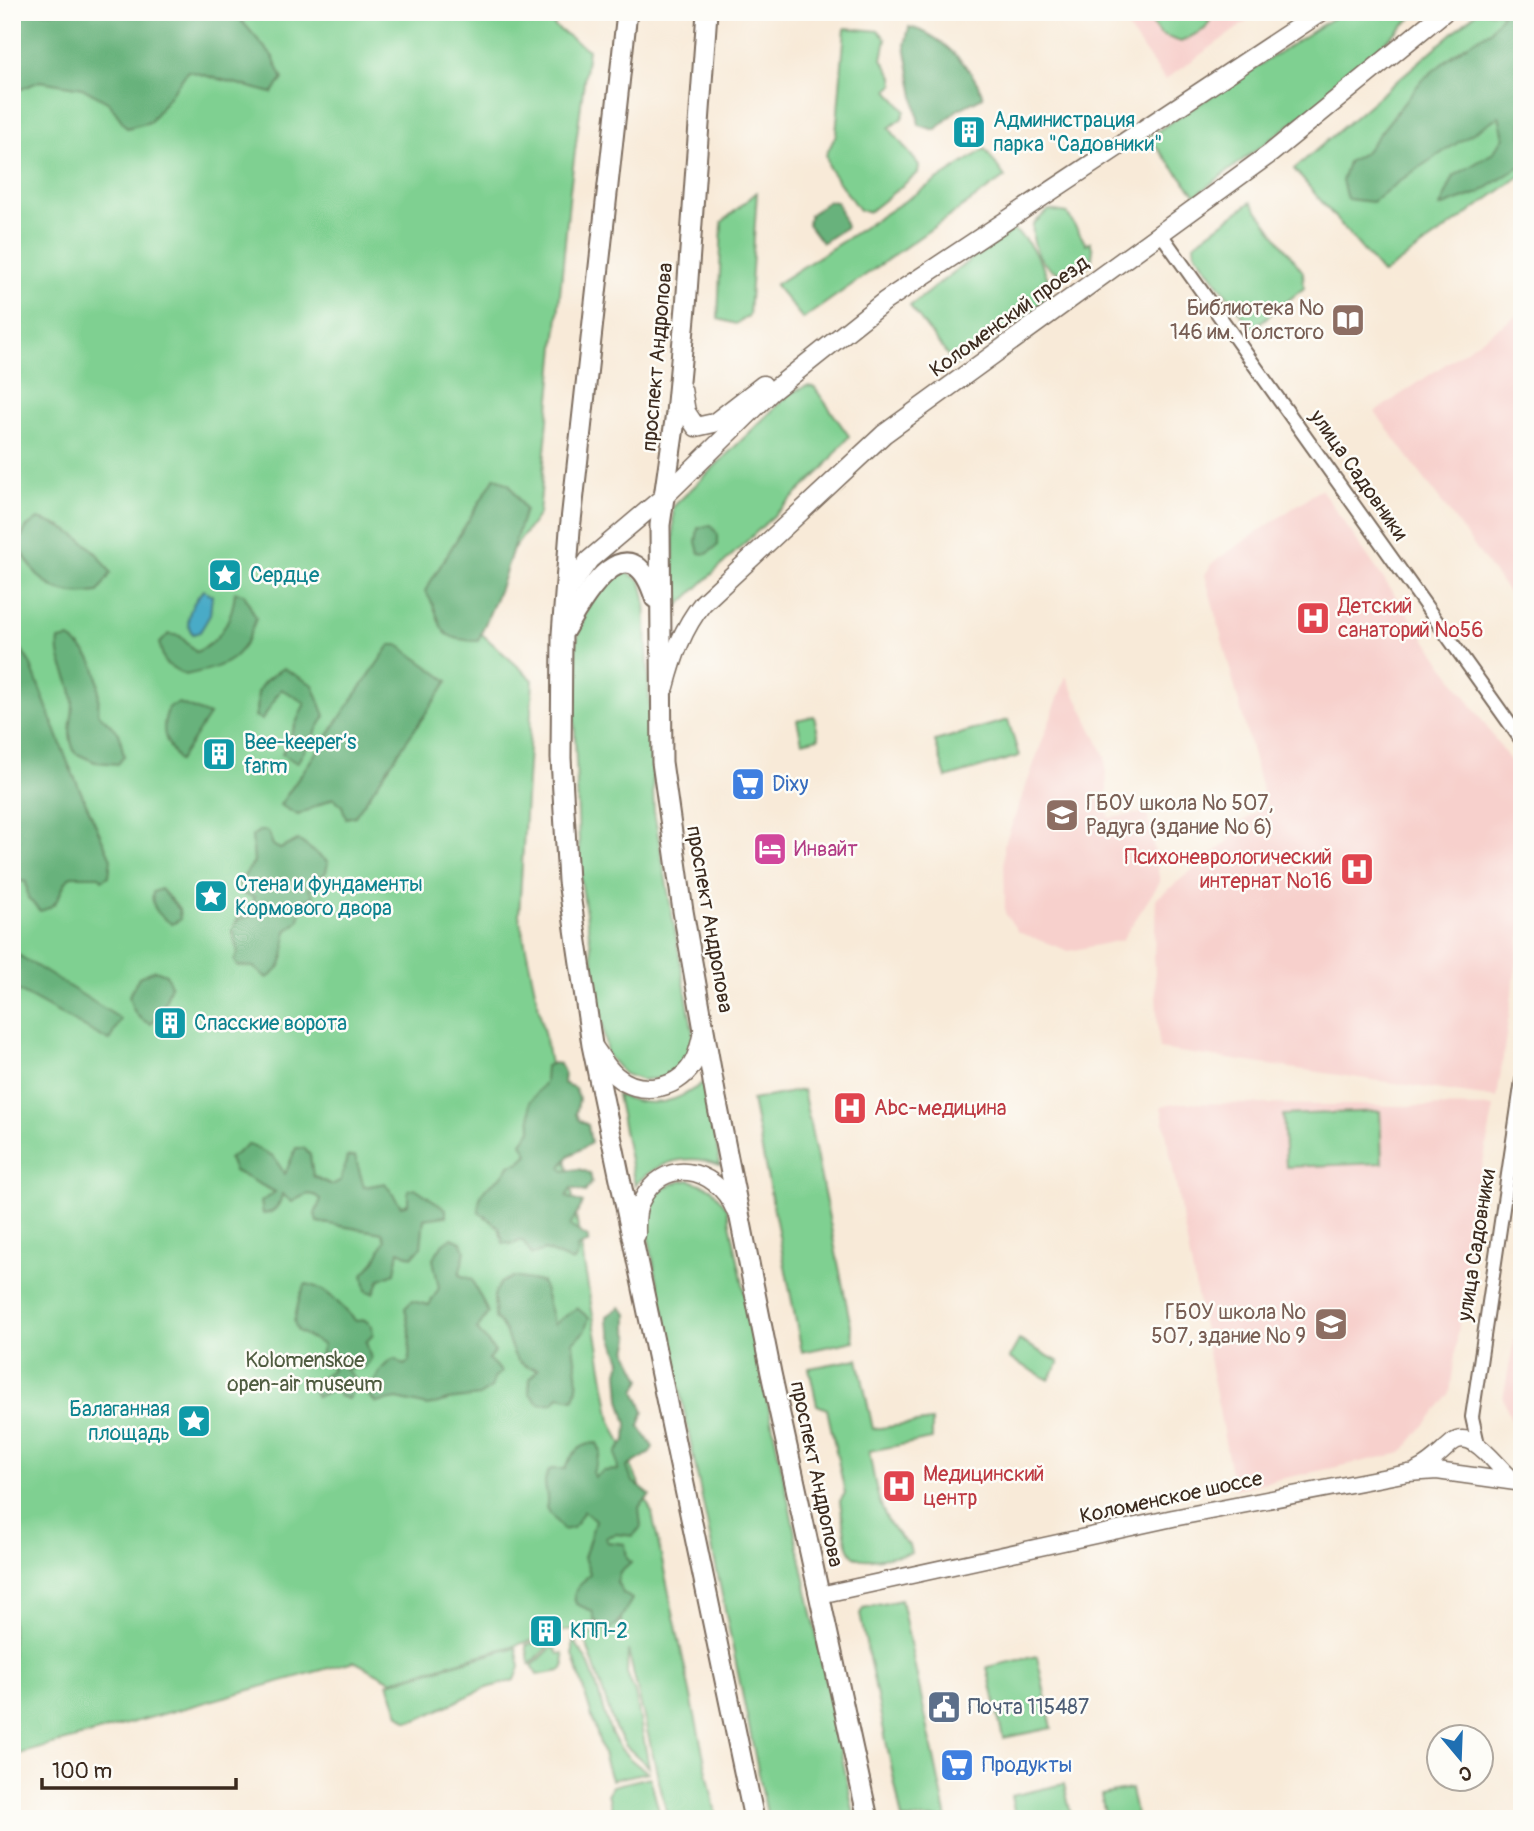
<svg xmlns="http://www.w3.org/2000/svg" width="1534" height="1831" font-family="Pangolin,sans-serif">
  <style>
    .built { fill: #f7d0cc }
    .green { fill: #7fd091; stroke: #5d7d58; stroke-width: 2 }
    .forest { fill: #67b27b; stroke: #516e4c; stroke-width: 2 }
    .water { fill: #48abc7; stroke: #426a72; stroke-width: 2 }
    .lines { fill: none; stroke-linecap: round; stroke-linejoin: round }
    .minor-casing { stroke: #7d6d5f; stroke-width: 16 }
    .tertiary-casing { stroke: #7d6d5f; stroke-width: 19 }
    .secondary-casing { stroke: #7d6d5f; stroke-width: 21 }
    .primary-casing { stroke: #7d6d5f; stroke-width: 23 }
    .minor { stroke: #fff; stroke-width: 12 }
    .tertiary { stroke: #fff; stroke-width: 16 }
    .secondary { stroke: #fff; stroke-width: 18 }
    .primary { stroke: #fff; stroke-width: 19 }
    .labels { text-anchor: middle; stroke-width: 5; stroke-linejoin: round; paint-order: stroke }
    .culture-label { font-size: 21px; fill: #0d838f; stroke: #fdfcf7; text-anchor: start }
    .education-label { font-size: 21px; fill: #785e54; stroke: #fdfcf7; text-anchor: end }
    .street-label { font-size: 21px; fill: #3b2a1e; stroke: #fdfcf7 }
    .health-label { font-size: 21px; fill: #be3a42; stroke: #fdfcf7; text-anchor: start }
    .shop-label { font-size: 21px; fill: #366cbe; stroke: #fdfcf7; text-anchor: start }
    .hotel-label { font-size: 21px; fill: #b23c85; stroke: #fdfcf7; text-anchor: start }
    .park-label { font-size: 21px; fill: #4f5c40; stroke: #fdfcf7 }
    .service-label { font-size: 21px; fill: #4e5e75; stroke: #fdfcf7; text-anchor: start }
  </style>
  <rect width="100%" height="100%" fill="#fdfcf7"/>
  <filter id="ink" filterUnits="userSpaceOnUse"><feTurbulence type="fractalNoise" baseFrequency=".0143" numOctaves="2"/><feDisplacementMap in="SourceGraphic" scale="14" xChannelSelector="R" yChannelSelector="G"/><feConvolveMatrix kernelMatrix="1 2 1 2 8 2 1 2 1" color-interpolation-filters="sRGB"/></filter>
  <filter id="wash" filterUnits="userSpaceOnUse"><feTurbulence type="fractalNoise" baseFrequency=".00686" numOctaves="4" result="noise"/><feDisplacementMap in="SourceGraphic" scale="28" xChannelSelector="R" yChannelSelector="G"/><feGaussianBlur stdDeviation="1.57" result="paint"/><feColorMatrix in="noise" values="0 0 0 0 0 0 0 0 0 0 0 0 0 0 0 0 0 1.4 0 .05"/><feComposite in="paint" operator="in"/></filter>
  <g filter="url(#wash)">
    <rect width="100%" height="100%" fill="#f8ead8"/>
    <!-- built -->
    <path class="built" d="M1116,12H1260L1165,80Z
      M1522,312V611L1375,412Z
      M1321,489L1516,769L1522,783V926L1497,1098L1159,1049L1154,956L1156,899L1230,840L1225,834L1266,805L1205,575L1212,563Z
      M1066,676L1105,756L1109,818L1147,812L1160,882L1122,940L1069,951L1018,932L1005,913L1004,846Z
      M1182,1103L1494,1107L1474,1209L1450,1393L1402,1453L1234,1489L1161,1106Z
      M1522,1301V1450L1503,1398Z"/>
    <!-- green -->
    <path class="green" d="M12,12H561L554,26L588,50L570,190L539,514L464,618L533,680L519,915L547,1047L611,1421L652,1513L717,1819H668L628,1650L627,1673L635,1693L649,1767L626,1746L615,1728L584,1636L622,1623L620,1615L391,1681L354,1661L12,1756Z
      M1143,12H1215L1205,29L1181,42L1161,35Z
      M1342,12H1418L1315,106L1196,195L1148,137Z
      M1477,12H1522V175L1383,274L1294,169Z
      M845,28L879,31L886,39L882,59L893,77L894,84L888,90L905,111L902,118L889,128L919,165L918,173L869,212L859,210L829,168L826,155L836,135Z
      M985,149L1005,177L803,319L775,285Z
      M757,192L749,316L736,324L718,319L722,222Z
      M1251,202L1303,272L1304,288L1252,329L1195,252L1194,244Z
      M1049,210L1067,213L1086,244L1090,242L1093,250L1091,264C1057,290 1029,258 1033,224Z
      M1010,229C1030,236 1053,280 1052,301L955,365L910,306Z
      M807,386L814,387L849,436L823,469L674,610L673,507L790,393Z
      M624,570L641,581L645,598L654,812L694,1038L685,1065L665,1078L641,1080L624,1074L607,1055L580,873L573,680L576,642L589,604L606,580Z
      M814,716L819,738L802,742L797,720Z
      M1008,720L1019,756L946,778L935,741Z
      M706,1080L720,1165C688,1153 659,1161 635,1185L617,1095C652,1109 677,1104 706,1080Z
      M803,1090L854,1341L802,1352L752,1100Z
      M1380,1111L1382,1163L1286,1167L1283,1115Z
      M690,1180L711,1188L727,1208L855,1819H768L646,1226C646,1199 663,1182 690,1180Z
      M1019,1340L1059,1362L1049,1380L1009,1358Z
      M858,1359L873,1429L932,1421V1439L869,1451C876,1488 878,1521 909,1545L911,1553C844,1565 850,1566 840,1501L845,1493L827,1409L817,1405L809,1368Z
      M901,1600L947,1819H902L860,1614L863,1608Z
      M558,1636L530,1665L526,1645Z
      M573,1639C578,1647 584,1655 588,1663C608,1707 600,1744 648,1772L611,1780L573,1654Z
      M553,1646L558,1654L563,1653L564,1667L561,1671L537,1675L532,1666Z
      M516,1647L520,1667L515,1680L483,1689L417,1720L407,1721L399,1714L388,1683Z
      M1037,1656L1052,1728L1003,1738L987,1667Z
      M650,1777L661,1819H614L608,1793L612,1786Z
      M1064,1784L1072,1819H1016L1011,1796Z
      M1131,1789L1137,1819H1106L1101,1795Z"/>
    <!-- forest -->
    <path class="forest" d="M12,12H234L273,57L283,79L272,93L188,71L150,122L127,128L109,103L82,88L40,81L12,93Z
      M1504,12H1522V165L1479,193L1440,207L1454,176L1493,153L1504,137L1499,116C1456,145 1412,169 1373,202L1347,199L1342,181L1348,162L1365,152L1422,80L1463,47L1490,31Z
      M909,27C939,33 974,68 983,97L957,110L935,130L919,125L905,45Z
      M828,201L837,202L846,227L822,243L808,224L810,215Z
      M495,477L510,485L525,510L501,586L478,641C429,639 448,624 425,591Z
      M38,519C68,526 95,546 111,573L98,592C55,599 37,582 18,544L26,528Z
      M711,525L718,535V545L707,554L699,553L696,542L698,528Z
      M235,592L244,594L256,618C242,661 228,666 185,675L165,663L159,643L169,634L180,636L196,652C220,643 233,617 235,592Z
      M12,634L30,663L68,763L111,859L109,876L102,880L99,876H71C57,889 64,905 40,911L28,898L26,882L12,880Z
      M69,638C100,660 100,676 98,713L119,733L124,756L118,764L95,762L75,753C63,726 77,719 72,694C69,674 56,661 59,640Z
      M390,645H398L448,681L355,816L346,818L342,806L333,798L298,815L280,805Z
      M283,668L313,685L325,716L297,763L282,754L305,703L281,689L262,720L255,716C260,707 256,702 258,693C260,682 275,674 283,668Z
      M179,703L209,715L179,761C165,742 159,730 169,707Z
      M259,831H268L273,845L280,849L298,840L328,862L326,872L309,889L314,896L305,900L298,922L286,931C285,951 286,968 267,978L253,967L237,966L234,961L238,952L232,930L238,919L252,916L254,897L242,894L239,883L254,862L252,836Z
      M161,889L179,909L180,920L172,924C160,916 150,908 153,892Z
      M12,951L121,1019L109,1041L12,987Z
      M155,970L166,974L171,985L162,1011L151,1024C137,1019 132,1010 129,996L139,977Z
      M553,1063L560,1064L564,1072L563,1083L575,1088L579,1099L576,1114L580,1121L588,1125L591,1143L569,1156L561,1167L564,1171L579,1169L590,1173L592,1182L585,1192L571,1188L566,1197L583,1203L570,1226L589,1238L588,1243L577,1247L578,1255L573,1262L545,1250L532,1255L522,1240L513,1244L503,1243L499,1227L479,1212C477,1179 500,1188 509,1165L520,1162L528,1154L522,1143L531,1130L530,1102L545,1082L546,1066Z
      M248,1144L273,1156L285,1174L296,1148H304L310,1155L313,1176L332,1185L341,1180L347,1157L355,1156L364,1187L385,1183L401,1206L408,1204V1190L415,1188L446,1209V1216L424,1219L421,1247L412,1257L399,1251L395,1273L380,1279L374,1293L366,1291L363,1274L375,1261L385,1240L382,1233L317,1222L315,1214L321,1199C310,1190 303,1196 292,1202L282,1194C280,1205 275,1213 263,1214L261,1202L275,1192L234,1171L229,1159Z
      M452,1238L461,1242L465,1251L459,1275L472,1279C476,1291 485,1303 488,1313L477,1329L495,1352L488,1359L502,1372L494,1378L491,1388L479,1396L448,1400L428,1406L397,1399L376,1403L369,1396C374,1382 380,1364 395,1359L404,1365L409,1362L410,1333L405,1308L412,1301L429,1305L439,1288L433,1259L443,1243Z
      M513,1277L542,1282L554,1324L577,1308L589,1318L584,1332L573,1342C574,1364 582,1378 574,1399L559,1396L554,1403L539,1404L529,1393L530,1379L538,1369C503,1364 517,1339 495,1318L494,1296L500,1283Z
      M306,1284C327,1287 341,1306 356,1321L365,1320L372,1326L373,1335L366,1342L371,1359L365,1367L345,1369L358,1382L348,1399L339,1396L335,1388L317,1397L312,1388L317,1380L333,1369L320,1354L323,1345L298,1331L294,1322C298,1308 298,1295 306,1284Z
      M620,1307L627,1314V1329L630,1338L627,1351L641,1379L635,1391L644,1411L639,1426L653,1447L650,1453L627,1467L632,1481L650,1495L639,1507L641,1527L633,1536L616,1534L606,1537L607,1542L625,1544L627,1558L631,1563L620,1573L617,1582L623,1593L632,1599L617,1625L608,1630L595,1621L592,1611L576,1604C570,1589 583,1584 590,1573L584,1558L595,1521L584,1511L573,1528L563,1530L546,1508C551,1492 538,1483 551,1469H565C570,1455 581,1443 597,1443L601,1452L593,1472L595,1477L603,1471L618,1470L616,1453L626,1440L627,1424L620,1399L618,1372L621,1361L607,1322V1316Z"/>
    <!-- water -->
    <path class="water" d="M203,590L212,595L210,615L200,632L193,634C181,621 194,601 203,590Z"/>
  </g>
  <g filter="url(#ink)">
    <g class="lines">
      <!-- minor casing -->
      <g class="minor-casing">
        <path id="minor" d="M1161,234L1522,741
          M1478,1444L1472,1417L1522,1080"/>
      </g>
      <!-- tertiary casing -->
      <g class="tertiary-casing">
        <path id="tertiary" d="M637,1235C637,1224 636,1212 641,1202C662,1156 715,1166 734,1209
          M1417,1470C1431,1464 1440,1453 1452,1443C1472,1427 1496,1466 1511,1478
          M820,1595L1173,1518L1408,1473L1437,1471L1516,1482"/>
      </g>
      <!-- secondary casing -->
      <g class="secondary-casing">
        <path id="secondary" d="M682,389L686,412L696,427L714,423L763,385
          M565,594L589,560L667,494L771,392L885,301L1321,12
          M665,687C673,656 683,628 703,603L884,434L1271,153L1444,12
          M592,1045C600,1055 606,1068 616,1076C639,1096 676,1090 692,1065C699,1055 701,1039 704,1028"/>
      </g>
      <!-- primary casing -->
      <g class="primary-casing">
        <path id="primary" d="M627,12L570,530L562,634L561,758L568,881L592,1045L754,1819
          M707,12L686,307L676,413L660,525L662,762L683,911L716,1098L771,1373L868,1819
          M564,631C584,595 630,518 655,598"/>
      </g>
      <!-- minor -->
      <use href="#minor" class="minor"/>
      <!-- tertiary -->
      <use href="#tertiary" class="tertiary"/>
      <!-- secondary -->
      <use href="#secondary" class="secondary"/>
      <!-- primary -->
      <use href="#primary" class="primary"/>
    </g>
  </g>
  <!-- icons -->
  <defs>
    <g id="building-square" transform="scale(1.75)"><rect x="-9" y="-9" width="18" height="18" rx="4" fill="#0f9aa8" stroke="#fdfcf7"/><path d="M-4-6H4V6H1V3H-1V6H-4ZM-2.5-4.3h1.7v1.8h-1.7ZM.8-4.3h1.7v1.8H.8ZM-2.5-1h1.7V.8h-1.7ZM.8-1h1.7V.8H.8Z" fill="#fff"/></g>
    <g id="library-square" transform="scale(1.75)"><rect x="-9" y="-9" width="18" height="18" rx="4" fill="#8d6e63" stroke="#fdfcf7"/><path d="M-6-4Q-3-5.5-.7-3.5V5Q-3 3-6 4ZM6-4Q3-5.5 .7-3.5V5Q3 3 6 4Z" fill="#fff"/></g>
    <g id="sight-square" transform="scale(1.75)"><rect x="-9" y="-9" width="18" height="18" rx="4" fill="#0f9aa8" stroke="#fdfcf7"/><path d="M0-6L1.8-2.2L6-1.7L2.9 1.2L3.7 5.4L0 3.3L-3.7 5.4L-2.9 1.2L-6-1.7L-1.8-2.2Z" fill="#fff"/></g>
    <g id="hospital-square" transform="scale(1.75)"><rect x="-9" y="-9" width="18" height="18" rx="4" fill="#e0444e" stroke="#fdfcf7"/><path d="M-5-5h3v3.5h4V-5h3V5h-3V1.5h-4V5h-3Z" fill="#fff"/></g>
    <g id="supermarket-square" transform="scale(1.75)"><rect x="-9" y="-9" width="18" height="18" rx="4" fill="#3f7fe0" stroke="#fdfcf7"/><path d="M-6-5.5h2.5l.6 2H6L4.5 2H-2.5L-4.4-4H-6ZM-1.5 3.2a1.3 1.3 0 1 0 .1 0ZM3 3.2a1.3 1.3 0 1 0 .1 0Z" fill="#fff"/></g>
    <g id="school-square" transform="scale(1.75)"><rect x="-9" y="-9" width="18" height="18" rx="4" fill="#8d6e63" stroke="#fdfcf7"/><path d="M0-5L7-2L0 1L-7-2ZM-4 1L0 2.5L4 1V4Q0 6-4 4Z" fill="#fff"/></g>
    <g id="hotel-square" transform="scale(1.75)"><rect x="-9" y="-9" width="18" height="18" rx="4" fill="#d1479c" stroke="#fdfcf7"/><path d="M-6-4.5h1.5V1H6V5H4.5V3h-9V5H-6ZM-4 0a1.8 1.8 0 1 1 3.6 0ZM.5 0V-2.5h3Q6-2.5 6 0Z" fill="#fff"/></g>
    <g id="civic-square" transform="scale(1.75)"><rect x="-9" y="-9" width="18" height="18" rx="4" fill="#5c6f8a" stroke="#fdfcf7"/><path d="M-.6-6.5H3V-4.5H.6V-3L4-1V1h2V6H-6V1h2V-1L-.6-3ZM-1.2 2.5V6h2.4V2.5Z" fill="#fff"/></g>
  </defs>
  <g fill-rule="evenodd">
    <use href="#building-square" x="969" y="132"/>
    <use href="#library-square" x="1348" y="320"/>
    <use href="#sight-square" x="225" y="575"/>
    <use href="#hospital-square" x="1313" y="618"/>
    <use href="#building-square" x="219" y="754"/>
    <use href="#supermarket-square" x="748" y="784"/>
    <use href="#school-square" x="1062" y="815"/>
    <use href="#hotel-square" x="770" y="849"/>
    <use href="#hospital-square" x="1357" y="869"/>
    <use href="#sight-square" x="211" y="896"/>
    <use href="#building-square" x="170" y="1023"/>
    <use href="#hospital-square" x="850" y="1108"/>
    <use href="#school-square" x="1331" y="1324"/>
    <use href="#sight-square" x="194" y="1421"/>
    <use href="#hospital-square" x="899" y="1486"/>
    <use href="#building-square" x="546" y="1631"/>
    <use href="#civic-square" x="944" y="1707"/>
    <use href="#supermarket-square" x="957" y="1765"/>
  </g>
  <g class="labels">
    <!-- culture labels -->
    <g class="culture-label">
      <text x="993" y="127">Администрация<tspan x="993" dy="24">парка "Садовники"</tspan></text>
      <text x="250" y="582">Сердце</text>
      <text x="244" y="749">Bee-keeper’s<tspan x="244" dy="24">farm</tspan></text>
      <text x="235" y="891">Стена и фундаменты<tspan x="235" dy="24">Кормового двора</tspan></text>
      <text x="194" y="1030">Спасские ворота</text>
      <text x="170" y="1416" text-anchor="end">Балаганная<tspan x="170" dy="24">площадь</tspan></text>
      <text x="570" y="1638">КПП-2</text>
    </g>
    <!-- education labels -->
    <g class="education-label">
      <text x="1324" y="315">Библиотека №<tspan x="1324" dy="24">146 им. Толстого</tspan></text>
      <text x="1086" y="810" text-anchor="start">ГБОУ школа № 507,<tspan x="1086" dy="24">Радуга (здание № 6)</tspan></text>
      <text x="1306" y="1319">ГБОУ школа №<tspan x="1306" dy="24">507, здание № 9</tspan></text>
    </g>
    <!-- street labels -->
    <g class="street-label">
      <text transform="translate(1009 316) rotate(-36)" y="7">Коломенский проезд</text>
      <text transform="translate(657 357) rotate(-85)" y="7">проспект Андропова</text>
      <text transform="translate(1359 475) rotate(55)" y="7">улица Садовники</text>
      <text transform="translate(710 919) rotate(80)" y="7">проспект Андропова</text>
      <text transform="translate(1476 1245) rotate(-81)" y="7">улица Садовники</text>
      <text transform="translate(817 1474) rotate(78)" y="7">проспект Андропова</text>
      <text transform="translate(1171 1497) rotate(-12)" y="7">Коломенское шоссе</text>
    </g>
    <!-- health labels -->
    <g class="health-label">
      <text x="1338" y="613">Детский<tspan x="1338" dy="24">санаторий №56</tspan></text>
      <text x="1332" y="864" text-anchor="end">Психоневрологический<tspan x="1332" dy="24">интернат №16</tspan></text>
      <text x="874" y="1115">Abc-медицина</text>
      <text x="923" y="1481">Медицинский<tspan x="923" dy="24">центр</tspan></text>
    </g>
    <!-- shop labels -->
    <g class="shop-label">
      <text x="772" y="791">Dixy</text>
      <text x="982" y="1772">Продукты</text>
    </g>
    <!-- hotel labels -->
    <g class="hotel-label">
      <text x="794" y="856">Инвайт</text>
    </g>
    <!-- park labels -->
    <g class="park-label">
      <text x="305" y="1367">Kolomenskoe<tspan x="305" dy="24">open-air museum</tspan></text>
    </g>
    <!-- service labels -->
    <g class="service-label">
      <text x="968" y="1714">Почта 115487</text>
    </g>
  </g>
  <!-- margin -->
  <rect width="1534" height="1831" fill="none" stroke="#fdfcf7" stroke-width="42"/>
  <!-- north arrow -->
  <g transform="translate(1460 1758) rotate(161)"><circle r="33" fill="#fdfcf7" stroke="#afa8a0" stroke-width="2"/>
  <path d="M0-5L12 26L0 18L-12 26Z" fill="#1f6fb2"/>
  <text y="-10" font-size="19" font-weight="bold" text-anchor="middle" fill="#3b2a1e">С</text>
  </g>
  <!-- scale -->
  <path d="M42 1778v10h194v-10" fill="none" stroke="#3b2a1e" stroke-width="3.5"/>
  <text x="52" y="1778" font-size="21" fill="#3b2a1e" stroke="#fdfcf7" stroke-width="5" paint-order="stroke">100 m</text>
</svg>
